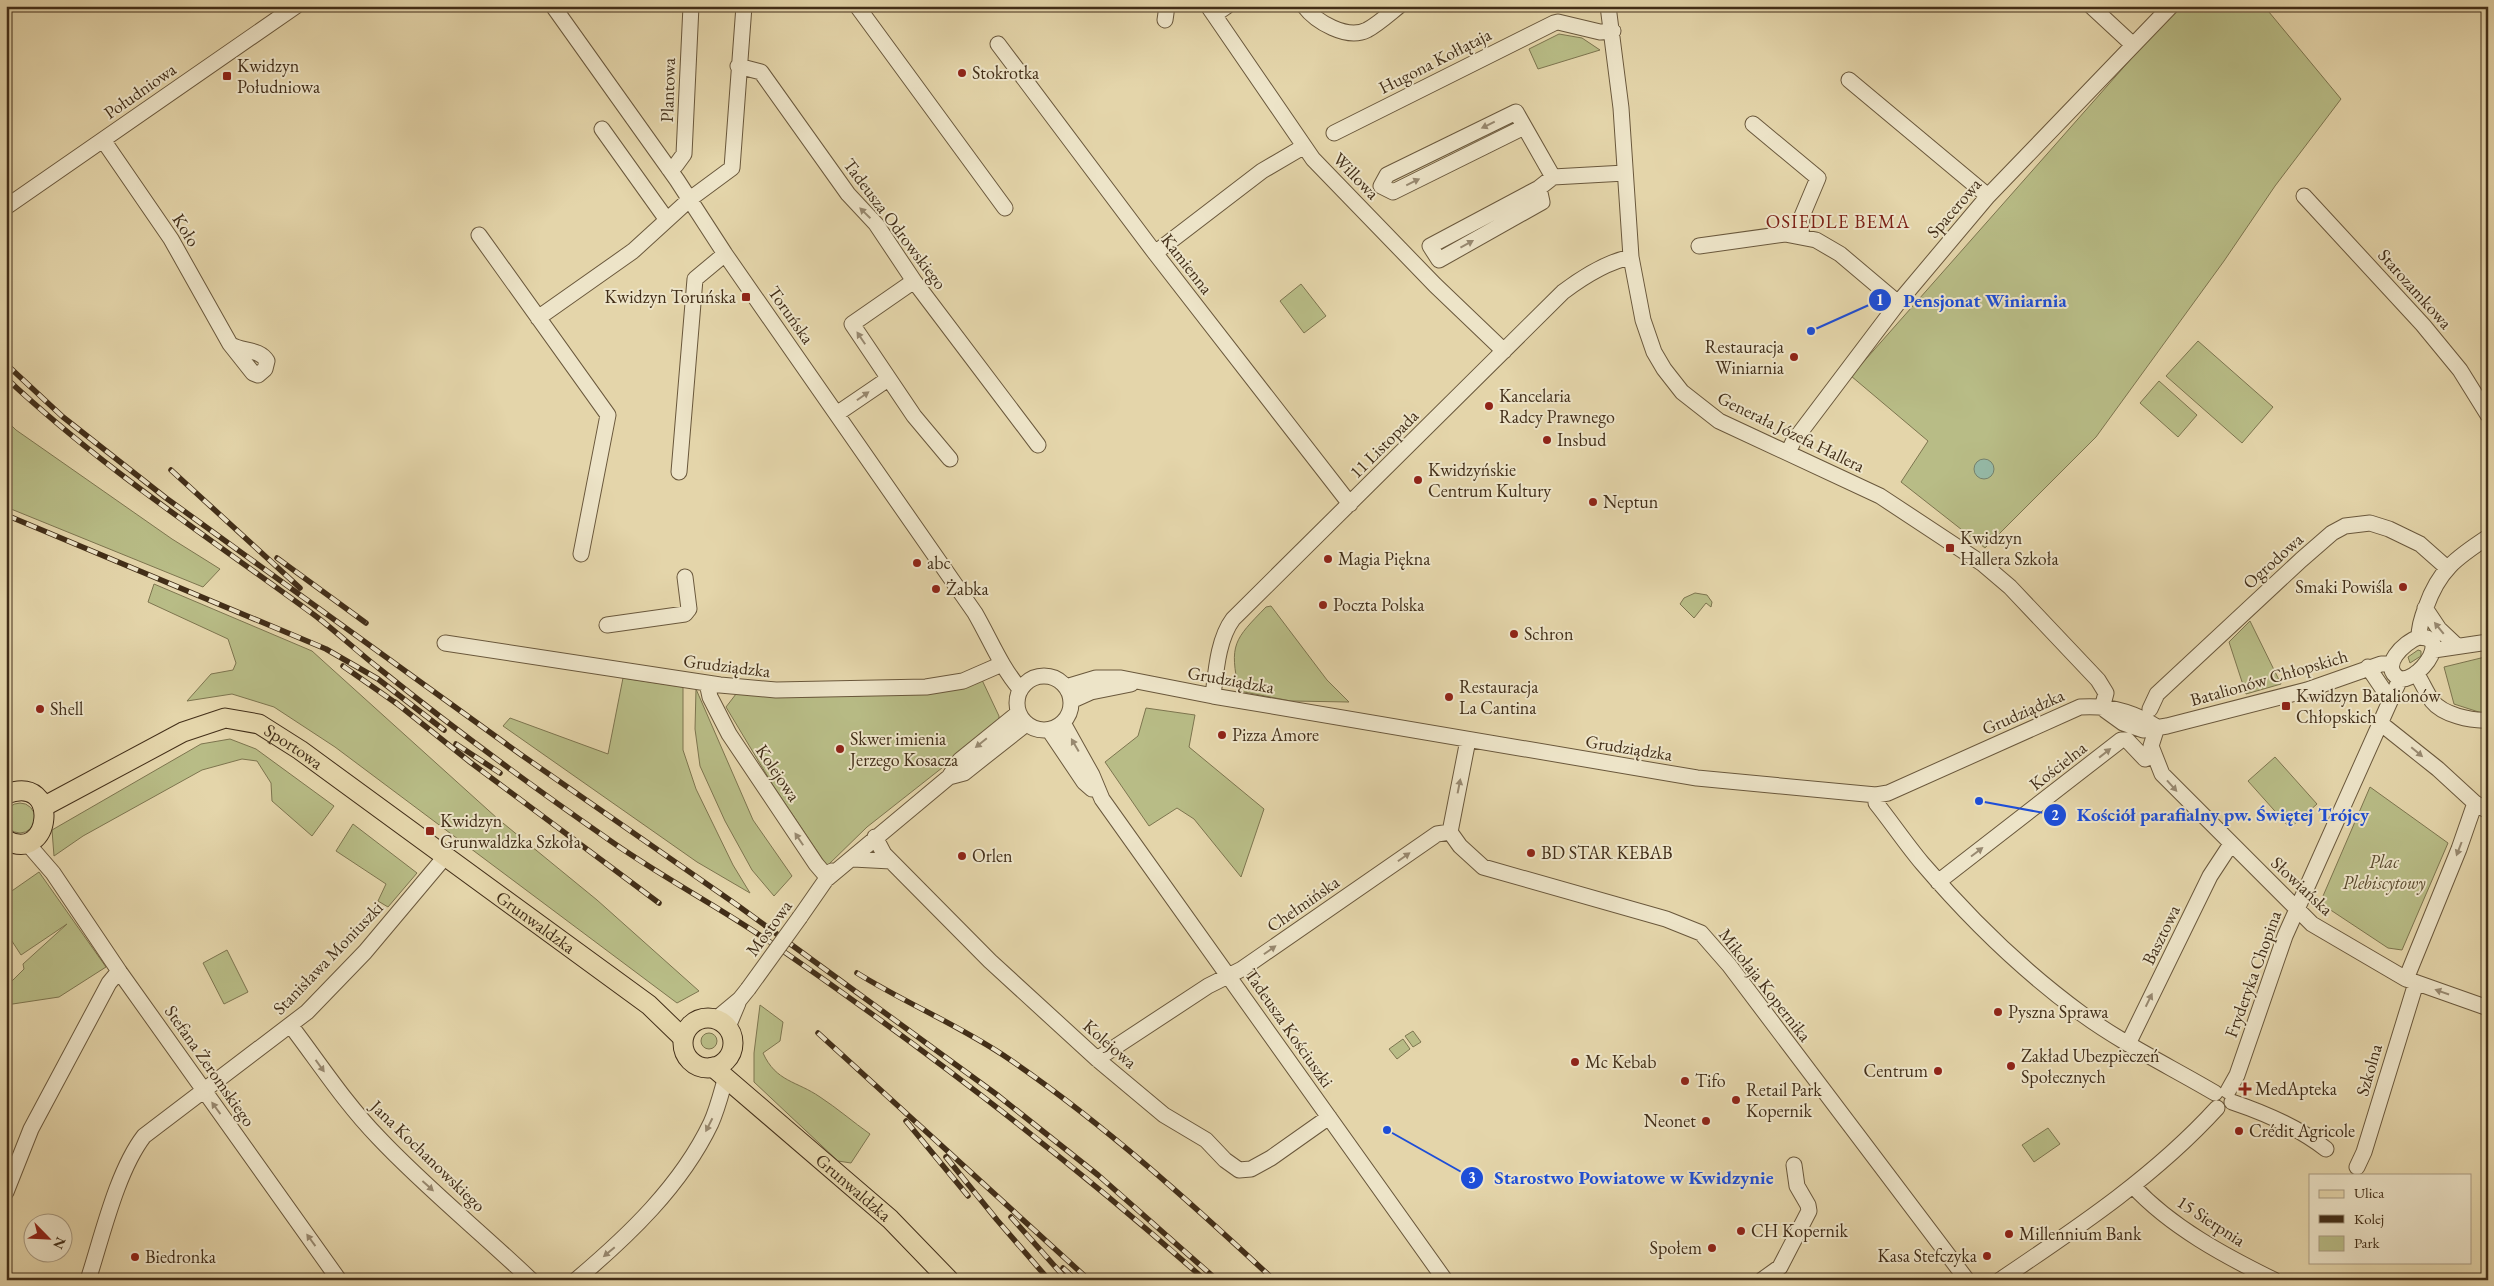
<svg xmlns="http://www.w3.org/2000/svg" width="2494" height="1286" font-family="'EB Garamond',serif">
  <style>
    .green { fill: #b8bc86; stroke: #7d754f }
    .water { fill: #95b9a6; stroke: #74816d }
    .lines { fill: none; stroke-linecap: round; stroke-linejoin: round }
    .minor-casing { stroke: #6a583c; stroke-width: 17 }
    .major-casing { stroke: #422e18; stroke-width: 21 }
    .minor { stroke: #ede4c8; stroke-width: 15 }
    .major { stroke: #e4d5aa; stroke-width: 19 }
    .rail-casing { stroke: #422e18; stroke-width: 5.5 }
    .rail { stroke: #ede4c8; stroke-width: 4; stroke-dasharray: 11; stroke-linecap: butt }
    .minor-bridge-casing { stroke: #6a583c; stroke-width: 17; stroke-linecap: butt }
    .minor-bridge { stroke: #ede4c8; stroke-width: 15 }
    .oneway { fill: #988970 }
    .poi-dot { fill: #8f2418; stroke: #ede4c8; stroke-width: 2 }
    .labels { text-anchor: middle; stroke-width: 4; stroke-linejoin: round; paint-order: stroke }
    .street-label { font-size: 18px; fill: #422e18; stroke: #ede4c8 }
    .poi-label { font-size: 18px; fill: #422e18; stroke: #ede4c8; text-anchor: start }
    .park-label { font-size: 18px; font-style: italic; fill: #5a4a2e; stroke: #ede4c8 }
    .neighbourhood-label { font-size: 19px; letter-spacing: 1px; fill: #7a1f14; stroke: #ede4c8 }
    .leader { fill: none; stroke: #1d4ed8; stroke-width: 2 }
    .callout-dot { fill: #1d4ed8; stroke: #ede4c8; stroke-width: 2 }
    .mark-label { font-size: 15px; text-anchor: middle; font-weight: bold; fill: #fff }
    .callout-label { font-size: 19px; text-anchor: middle; font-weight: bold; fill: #1d4ed8; stroke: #ede4c8; stroke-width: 4; stroke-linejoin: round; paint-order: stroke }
  </style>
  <rect width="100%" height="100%" fill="#e4d5aa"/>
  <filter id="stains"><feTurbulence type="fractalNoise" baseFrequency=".004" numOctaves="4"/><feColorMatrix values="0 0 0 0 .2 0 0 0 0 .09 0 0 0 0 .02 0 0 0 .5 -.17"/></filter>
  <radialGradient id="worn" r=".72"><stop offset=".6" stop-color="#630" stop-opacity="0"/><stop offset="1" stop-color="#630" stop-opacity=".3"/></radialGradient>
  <!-- green -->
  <path class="green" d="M2181,6H2264L2341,99L2275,186L2224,261L2096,437L1985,548L1901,482L1928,441L1851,376L2153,34Z
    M1559,34L1582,38L1600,50L1538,69L1529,49Z
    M1301,284L1326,316L1304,333L1280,301Z
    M2198,341L2273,407L2242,443L2166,376Z
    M2159,381L2197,415L2178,437L2140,403Z
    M6,420L16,430L172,539L220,569L203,587L11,509L10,483L6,481Z
    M154,584L312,651L498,819L597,900L699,991L677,1003L335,747L274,707L232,694L187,701L211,674L233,670L236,663L228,639L148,602Z
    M1695,593L1707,595L1712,602L1711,607L1706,603L1694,618L1680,604L1684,598Z
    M1271,606L1327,680L1349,702L1291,701L1239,691C1229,644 1234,640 1266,607Z
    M2250,621L2281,684L2246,694L2229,642Z
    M2418,650L2421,651V656L2410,663L2408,657Z
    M2485,657L2488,659V715L2454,704L2444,667Z
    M623,678L683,687V750L696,789L733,865L750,893L697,862L503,726L510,718L608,754Z
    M982,680L999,716V723L867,827L827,866L774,787L726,707L736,694L797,697L859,696Z
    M696,689L753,820L792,876L774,896L752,870L725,821L700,766L695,729Z
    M1146,708L1195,715L1189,747L1264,809L1241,877L1194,819L1177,808L1149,826L1105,762L1138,736Z
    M230,739L256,749L334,806L312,836L272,801L271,783L257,761L242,759L202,770L83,836L54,856L52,830L201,744Z
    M2275,757L2317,804L2290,828L2248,781Z
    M2370,787L2448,843L2402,950L2388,948L2320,903Z
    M5 818a15 15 0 1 1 30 0a15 15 0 1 1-30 0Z
    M353,824L417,873L388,907L378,901L386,884L336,851Z
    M39,872L106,967L59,997L6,1005V987L24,969L23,964L67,924L21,955L6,932V895Z
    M227,950L248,992L224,1004L203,963Z
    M760,1005L783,1022L780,1041L763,1053C776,1082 797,1081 820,1097C837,1108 853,1122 870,1134L851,1163L838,1161L754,1082V1053Z
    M1413,1031L1421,1042L1413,1047L1405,1036Z
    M701 1041a8 8 0 1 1 16 0a8 8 0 1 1-16 0Z
    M1403,1039L1410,1049L1397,1059L1389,1049Z
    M2048,1128L2060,1144L2034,1162L2022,1145Z"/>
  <!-- water -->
  <path class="water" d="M1974 469a10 10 0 1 1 20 0a10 10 0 1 1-20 0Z"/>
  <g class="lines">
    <!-- minor casing -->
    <g class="minor-casing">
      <path id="minor" d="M553,6L677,180L725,254L975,613C990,639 1001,667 1020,689
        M857,6L1005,208
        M1208,6L1313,159L1435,285L1504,351
        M1304,6C1316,22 1347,40 1367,30C1378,24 1389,14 1399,6
        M1608,6L1621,108L1631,257L1643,320L1654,352L1664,369L1682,392L1719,421L1880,496L1983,564L2010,587L2098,680L2106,693L2102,708
        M2091,6L2132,44
        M1214,15L1227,6
        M1165,20L1167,6
        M998,44L1155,253L1350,504
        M738,66L761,72L848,194L876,224L914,281L1038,445
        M1849,80L1988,196
        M1753,124L1818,178L1802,216L1801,237
        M1524,127L1393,192L1381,186L1387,175L1516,112L1553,177
        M602,129L667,220
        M1334,133L1554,23L1558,22L1600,32L1613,31
        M103,140L171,239L230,344L253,373L258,375L265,369L267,361C259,348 241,352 230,344
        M669,169L676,165L684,154L691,6
        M1539,188L1542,202L1439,260L1430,246L1539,188L1553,177L1625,173
        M2304,196L2423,325L2460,370L2488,415
        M6,207L296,6
        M479,235L608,415L581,554
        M1699,246L1785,234L1816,240L1840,254L1898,303
        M1155,253L1262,171L1303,147
        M914,281L852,324L914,416L950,459
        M538,318L633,251L690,199L732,168L744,6
        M838,413L888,379
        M1788,453L1793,442L1898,303L1988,196L2171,6
        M679,472L695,279L725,254
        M2425,608L2439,629L2457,646
        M607,625L685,614L689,609L685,577
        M2419,637L2427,638L2433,643C2435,658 2415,680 2400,679C2378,667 2404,642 2419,637Z
        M2419,637C2419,626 2422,617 2426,607C2439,570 2456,558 2488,537
        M445,643L720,685L776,690L926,687L963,681L1002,664
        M2434,650L2488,642
        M2368,667L2389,698
        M2416,673C2422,682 2426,692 2432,701C2443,715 2471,721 2488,720
        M1017 703a27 27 0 1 1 54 0a27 27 0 1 1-54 0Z
        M707,683L710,697L729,734L816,864L828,878
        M1066,687L1096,678H1121L1213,696L1697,778L1876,795L1888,793L2080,707C2107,705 2134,712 2157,727
        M1213,696C1216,671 1218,639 1233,619L1563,292C1583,277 1606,262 1631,257
        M1071,701L1091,692L1131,684
        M2150,709L2157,694L2301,560L2332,533L2345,526L2370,523L2389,529L2420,544L2446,567
        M2105,710L2123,723L2143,730L2167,726L2307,690L2381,664H2390
        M2379,722L2438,769L2475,803L2488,811
        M1063,723L1092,775L1102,799L1445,1280
        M2157,727L2151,746L2162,774L2312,924L2406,979L2488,1008
        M1049,730L1084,782L1092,789
        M949,777L964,773L1026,724
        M1876,795V803C1892,823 1906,844 1922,863C1969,918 2023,971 2082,1014C2123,1044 2171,1067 2215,1093
        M1450,832L1460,846L1483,867L1666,919L1701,933L1729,965L1967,1280
        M1450,832L1468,740
        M875,837L884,854L990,961L1097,1059L1164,1115L1206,1140L1225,1160L1239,1170L1251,1169L1271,1158L1329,1117
        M27,843L53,873L119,971L339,1280
        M853,859L891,861
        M828,878L949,777L960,760L1018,713
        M1938,882L2121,740H2127L2145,759L2153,756
        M800,917L832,871
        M2406,979L2459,849L2475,803
        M716,1019L740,999L748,989
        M291,1026C320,1064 345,1103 378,1137C426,1188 481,1232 531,1280
        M728,1027L738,1003
        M2128,1044L2210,876L2231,844
        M1097,1059L1208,986L1242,969L1437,834L1450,832
        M2228,1091L2237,1075L2285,936L2400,679
        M2232,1102C2265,1113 2299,1128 2326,1149
        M2357,1167L2364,1152L2416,983
        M2133,1186C2171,1227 2225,1256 2274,1280
        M6,1192L31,1129L109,983L119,971
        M88,1280C102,1237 117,1171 144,1136L307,1012L365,952L444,858
        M576,1280C628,1236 681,1186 711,1123C717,1110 721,1094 725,1080
        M1762,1280L1780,1267L1809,1211L1808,1205L1797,1186L1794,1165
        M2000,1280C2077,1228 2154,1177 2217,1108"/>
    </g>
    <!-- major casing -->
    <g class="major-casing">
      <g id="major">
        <path d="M6,794C62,773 51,865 6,840"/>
        <path id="s1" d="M43,807L183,732L225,718L259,724L300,750L649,1005L683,1038"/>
        <circle cx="708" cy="1043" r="25"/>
        <path id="s2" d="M713,1067L890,1219L949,1280"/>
      </g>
    </g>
    <!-- minor -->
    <use href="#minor" class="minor"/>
    <!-- major -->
    <use href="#major" class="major"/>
    <!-- rail casing -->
    <g class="rail-casing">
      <path id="rail" d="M6,364L63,417L166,498L520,754L737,905L996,1094L1098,1175L1217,1280
        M6,378C102,468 211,539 317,617C339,634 359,653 381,670C453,728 529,784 605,837C658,875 716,905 770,942C921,1046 1068,1158 1205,1280
        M171,470L300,588
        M6,515L326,649L378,679L444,730
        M277,558L366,623
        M343,666L400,706
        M395,702L470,762L659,903
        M456,744L500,773
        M857,973C907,1004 961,1026 1009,1059C1104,1124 1190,1202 1274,1280
        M818,1033L1089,1280
        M906,1121L968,1196
        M946,1157L997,1220L1049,1280
        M1011,1217L1067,1280
        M1063,1268L1076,1280"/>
    </g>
    <!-- rail -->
    <use href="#rail" class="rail"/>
    <!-- minor-bridge casing -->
    <g class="minor-bridge-casing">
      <path id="minor-bridge" d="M748,989L800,917"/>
    </g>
    <!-- minor-bridge -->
    <use href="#minor-bridge" class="minor-bridge"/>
  </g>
  <!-- one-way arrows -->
  <defs><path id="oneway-solid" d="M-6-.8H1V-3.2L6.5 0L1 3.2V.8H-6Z" transform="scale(1.25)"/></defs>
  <g class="oneway">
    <use href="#oneway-solid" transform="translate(1488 125) rotate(154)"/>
    <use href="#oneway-solid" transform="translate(1413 182) rotate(-26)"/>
    <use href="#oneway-solid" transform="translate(865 213) rotate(-136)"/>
    <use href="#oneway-solid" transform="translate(1467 244) rotate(-29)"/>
    <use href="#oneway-solid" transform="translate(861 338) rotate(-124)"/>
    <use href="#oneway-solid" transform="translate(863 396) rotate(-35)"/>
    <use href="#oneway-solid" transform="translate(2439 628) rotate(-129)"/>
    <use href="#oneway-solid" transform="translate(981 743) rotate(141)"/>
    <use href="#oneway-solid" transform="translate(1075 745) rotate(-120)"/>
    <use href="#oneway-solid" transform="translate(2417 752) rotate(40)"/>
    <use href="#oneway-solid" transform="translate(2105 753) rotate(-38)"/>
    <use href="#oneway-solid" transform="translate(1459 786) rotate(-79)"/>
    <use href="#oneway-solid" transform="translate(2172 786) rotate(48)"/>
    <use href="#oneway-solid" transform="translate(799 839) rotate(-124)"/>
    <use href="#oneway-solid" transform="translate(2459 849) rotate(111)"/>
    <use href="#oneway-solid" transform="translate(1977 852) rotate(-37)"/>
    <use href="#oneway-solid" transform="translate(1404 857) rotate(-35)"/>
    <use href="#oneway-solid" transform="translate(1270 950) rotate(-35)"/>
    <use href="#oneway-solid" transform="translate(2442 992) rotate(-161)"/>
    <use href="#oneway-solid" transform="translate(2149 1000) rotate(-64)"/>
    <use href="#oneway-solid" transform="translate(320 1066) rotate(54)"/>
    <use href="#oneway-solid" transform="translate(216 1108) rotate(-126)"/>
    <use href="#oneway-solid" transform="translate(709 1125) rotate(117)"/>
    <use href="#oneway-solid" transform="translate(428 1186) rotate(42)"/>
    <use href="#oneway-solid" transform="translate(311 1240) rotate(-126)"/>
    <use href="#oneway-solid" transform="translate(609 1252) rotate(140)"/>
  </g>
  <!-- markers -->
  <g class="poi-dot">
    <circle cx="962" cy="73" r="5"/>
    <rect x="222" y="71" width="10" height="10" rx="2.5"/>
    <rect x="741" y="292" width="10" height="10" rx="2.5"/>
    <circle cx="1794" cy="357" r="5"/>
    <circle cx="1489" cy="406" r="5"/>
    <circle cx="1547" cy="440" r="5"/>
    <circle cx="1418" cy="480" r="5"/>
    <circle cx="1593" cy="502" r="5"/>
    <rect x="1945" y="543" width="10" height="10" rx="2.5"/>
    <circle cx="1328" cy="559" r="5"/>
    <circle cx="917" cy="563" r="5"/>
    <circle cx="2403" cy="587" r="5"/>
    <circle cx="936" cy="589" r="5"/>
    <circle cx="1323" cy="605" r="5"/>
    <circle cx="1514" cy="634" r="5"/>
    <circle cx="1449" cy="697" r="5"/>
    <rect x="2281" y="701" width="10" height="10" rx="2.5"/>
    <circle cx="40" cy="709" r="5"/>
    <circle cx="1222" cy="735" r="5"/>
    <circle cx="840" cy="749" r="5"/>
    <rect x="425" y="826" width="10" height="10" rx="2.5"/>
    <circle cx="1531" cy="853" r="5"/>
    <circle cx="962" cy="856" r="5"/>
    <circle cx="1998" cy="1012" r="5"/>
    <circle cx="1575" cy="1062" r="5"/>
    <circle cx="2011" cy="1066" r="5"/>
    <circle cx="1938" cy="1071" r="5"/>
    <circle cx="1685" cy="1081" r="5"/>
    <path d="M2242.5 1081.5h5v5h5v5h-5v5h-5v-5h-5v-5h5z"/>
    <circle cx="1736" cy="1100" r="5"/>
    <circle cx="1706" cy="1121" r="5"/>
    <circle cx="2239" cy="1131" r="5"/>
    <circle cx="1741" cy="1231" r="5"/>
    <circle cx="2009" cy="1234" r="5"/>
    <circle cx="1712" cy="1248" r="5"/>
    <circle cx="1987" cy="1256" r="5"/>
    <circle cx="135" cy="1257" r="5"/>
  </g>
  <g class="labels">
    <!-- street labels -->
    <g class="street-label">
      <text transform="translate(1435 61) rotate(-27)" y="6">Hugona Kołłątaja</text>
      <text transform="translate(668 90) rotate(-88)" y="6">Plantowa</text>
      <text transform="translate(140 91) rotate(-35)" y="6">Południowa</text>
      <text transform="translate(1356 176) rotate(46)" y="6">Willowa</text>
      <text transform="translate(1954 208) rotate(-49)" y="6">Spacerowa</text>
      <text transform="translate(895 224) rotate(53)" y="6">Tadeusza Odrowskiego</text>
      <text transform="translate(186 230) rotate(58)" y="6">Koło</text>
      <text transform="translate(1187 264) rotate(52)" y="6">Kamienna</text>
      <text transform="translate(2415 289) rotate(48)" y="6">Starozamkowa</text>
      <text transform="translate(791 315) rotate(55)" y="6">Toruńska</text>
      <text transform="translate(1791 432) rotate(26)" y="6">Generała Józefa Hallera</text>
      <text transform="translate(1384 444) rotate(-45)" y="6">11 Listopada</text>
      <text transform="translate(2273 561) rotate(-42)" y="6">Ogrodowa</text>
      <text transform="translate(727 666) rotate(7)" y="6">Grudziądzka</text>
      <text transform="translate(2269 678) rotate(-16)" y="6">Batalionów Chłopskich</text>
      <text transform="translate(1231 680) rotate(10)" y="6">Grudziądzka</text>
      <text transform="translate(2023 712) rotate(-24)" y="6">Grudziądzka</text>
      <text dy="6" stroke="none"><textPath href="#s1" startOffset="279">Sportowa</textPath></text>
      <text transform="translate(1629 748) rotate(9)" y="6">Grudziądzka</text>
      <text transform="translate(2058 766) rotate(-38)" y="6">Kościelna</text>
      <text transform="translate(778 773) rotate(56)" y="6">Kolejowa</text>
      <text transform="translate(2302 886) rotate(43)" y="6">Słowiańska</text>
      <text transform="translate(1303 904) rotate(-35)" y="6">Chełmińska</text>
      <text dy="6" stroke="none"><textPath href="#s1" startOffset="578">Grunwaldzka</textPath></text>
      <text transform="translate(769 928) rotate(-54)" y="6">Mostowa</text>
      <text transform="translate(2161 935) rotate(-64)" y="6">Basztowa</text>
      <text transform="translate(328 958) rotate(-46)" y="6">Stanisława Moniuszki</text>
      <text transform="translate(2253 974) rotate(-70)" y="6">Fryderyka Chopina</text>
      <text transform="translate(1765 985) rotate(52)" y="6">Mikołaja Kopernika</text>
      <text transform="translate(1289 1028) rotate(55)" y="6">Tadeusza Kościuszki</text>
      <text transform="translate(1110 1044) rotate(41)" y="6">Kolejowa</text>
      <text transform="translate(210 1066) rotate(55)" y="6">Stefana Żeromskiego</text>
      <text transform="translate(2369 1070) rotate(-74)" y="6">Szkolna</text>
      <text transform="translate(428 1156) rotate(44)" y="6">Jana Kochanowskiego</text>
      <text dy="6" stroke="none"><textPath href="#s2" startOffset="185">Grunwaldzka</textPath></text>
      <text transform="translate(2211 1221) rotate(33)" y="6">15 Sierpnia</text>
    </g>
    <!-- poi labels -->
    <g class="poi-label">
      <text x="237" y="72">Kwidzyn<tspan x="237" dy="21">Południowa</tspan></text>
      <text x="972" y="79">Stokrotka</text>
      <text x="736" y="303" text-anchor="end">Kwidzyn Toruńska</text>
      <text x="1784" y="353" text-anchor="end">Restauracja<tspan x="1784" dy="21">Winiarnia</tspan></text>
      <text x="1499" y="402">Kancelaria<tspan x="1499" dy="21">Radcy Prawnego</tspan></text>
      <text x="1557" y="446">Insbud</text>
      <text x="1428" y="476">Kwidzyńskie<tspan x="1428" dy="21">Centrum Kultury</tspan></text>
      <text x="1603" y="508">Neptun</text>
      <text x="1960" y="544">Kwidzyn<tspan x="1960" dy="21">Hallera Szkoła</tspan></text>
      <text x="1338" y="565">Magia Piękna</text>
      <text x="927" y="569">abc</text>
      <text x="2393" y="593" text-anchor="end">Smaki Powiśla</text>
      <text x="946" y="595">Żabka</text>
      <text x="1333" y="611">Poczta Polska</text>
      <text x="1524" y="640">Schron</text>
      <text x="1459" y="693">Restauracja<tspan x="1459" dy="21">La Cantina</tspan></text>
      <text x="2296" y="702">Kwidzyn Batalionów<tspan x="2296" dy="21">Chłopskich</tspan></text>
      <text x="50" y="715">Shell</text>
      <text x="1232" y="741">Pizza Amore</text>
      <text x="850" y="745">Skwer imienia<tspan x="850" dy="21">Jerzego Kosacza</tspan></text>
      <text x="440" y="827">Kwidzyn<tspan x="440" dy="21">Grunwaldzka Szkoła</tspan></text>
      <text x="1541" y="859">BD STAR KEBAB</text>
      <text x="972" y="862">Orlen</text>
      <text x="2008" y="1018">Pyszna Sprawa</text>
      <text x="2021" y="1062">Zakład Ubezpieczeń<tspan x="2021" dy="21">Społecznych</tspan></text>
      <text x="1585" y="1068">Mc Kebab</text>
      <text x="1928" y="1077" text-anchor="end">Centrum</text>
      <text x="1695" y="1087">Tifo</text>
      <text x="2255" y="1095">MedApteka</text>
      <text x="1746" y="1096">Retail Park<tspan x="1746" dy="21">Kopernik</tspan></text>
      <text x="1696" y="1127" text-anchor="end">Neonet</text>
      <text x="2249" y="1137">Crédit Agricole</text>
      <text x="1751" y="1237">CH Kopernik</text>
      <text x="2019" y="1240">Millennium Bank</text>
      <text x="1702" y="1254" text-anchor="end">Społem</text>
      <text x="1977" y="1262" text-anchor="end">Kasa Stefczyka</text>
      <text x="145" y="1263">Biedronka</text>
    </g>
    <!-- park labels -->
    <g class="park-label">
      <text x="2384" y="868">Plac<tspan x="2384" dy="21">Plebiscytowy</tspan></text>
    </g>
    <!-- neighbourhood labels -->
    <g class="neighbourhood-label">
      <text x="1838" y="228">OSIEDLE BEMA</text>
    </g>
  </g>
  <!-- callouts -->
  <path class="leader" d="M1811 331L1880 300M1979 801L2055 815M1387 1130L1472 1178"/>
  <g class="callout-dot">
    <circle cx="1811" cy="331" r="5"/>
    <circle cx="1979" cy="801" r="5"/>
    <circle cx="1387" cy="1130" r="5"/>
    <circle cx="1880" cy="300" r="12"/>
    <circle cx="2055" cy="815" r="12"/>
    <circle cx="1472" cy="1178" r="12"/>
  </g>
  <g class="mark-label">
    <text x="1880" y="305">1</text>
    <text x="2055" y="820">2</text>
    <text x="1472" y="1183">3</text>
  </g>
  <g class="callout-label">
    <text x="1985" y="307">Pensjonat Winiarnia</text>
    <text x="2223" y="821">Kościół parafialny pw. Świętej Trójcy</text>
    <text x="1634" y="1184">Starostwo Powiatowe w Kwidzynie</text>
  </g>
  <!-- margin -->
  <rect width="2494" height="1286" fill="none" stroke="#e4d5aa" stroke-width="25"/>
  <rect x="8" y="8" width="2479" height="1271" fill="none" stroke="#422e18" stroke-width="2.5"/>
  <rect x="12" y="12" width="2469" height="1261" fill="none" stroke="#422e18"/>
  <!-- legend -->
  <rect x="2309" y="1174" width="162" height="90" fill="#ede4c8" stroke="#a99b82"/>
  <rect x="2319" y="1190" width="25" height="8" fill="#e4d5aa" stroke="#a99b82"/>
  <text x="2354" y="1198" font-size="15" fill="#422e18">Ulica</text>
  <rect x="2319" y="1215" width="25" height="8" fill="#422e18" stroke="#a99b82"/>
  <text x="2354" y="1224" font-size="15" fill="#422e18">Kolej</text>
  <rect x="2319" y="1236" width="25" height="15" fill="#b8bc86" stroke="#a99b82"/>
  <text x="2354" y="1248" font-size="15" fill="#422e18">Park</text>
  <!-- north arrow -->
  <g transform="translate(48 1238) rotate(114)"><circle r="24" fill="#ede4c8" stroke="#a99b82"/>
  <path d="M0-4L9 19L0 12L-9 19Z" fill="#8f2418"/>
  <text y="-8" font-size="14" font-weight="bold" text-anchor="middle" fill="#422e18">N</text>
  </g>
  <rect width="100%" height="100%" filter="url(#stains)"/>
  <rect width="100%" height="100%" fill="url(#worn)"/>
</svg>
